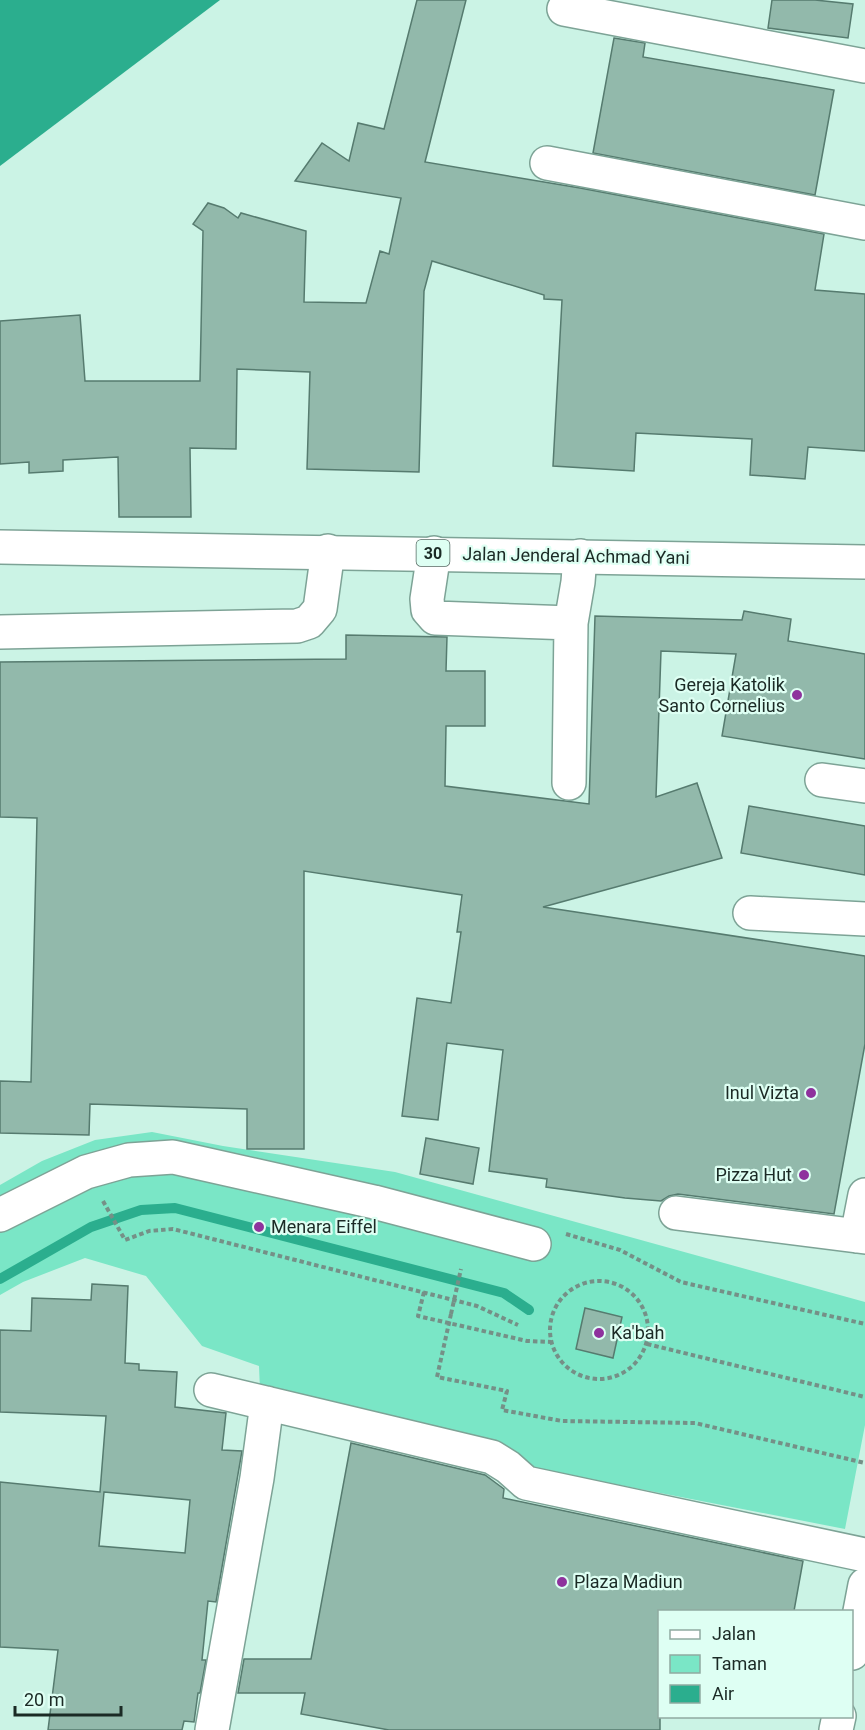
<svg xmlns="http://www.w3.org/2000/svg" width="865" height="1730" font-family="Roboto,sans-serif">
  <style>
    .green { fill: #7ae6c6 }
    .water { fill: #2bae8e }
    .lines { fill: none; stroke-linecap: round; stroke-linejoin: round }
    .stream { stroke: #2bae8e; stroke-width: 10 }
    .building { fill: #92b9ab; stroke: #567b6f; stroke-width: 1.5; fill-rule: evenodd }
    .minor-casing { stroke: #7da396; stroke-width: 36 }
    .major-casing { stroke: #7da396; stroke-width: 36 }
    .highway-casing { stroke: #7da396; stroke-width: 36 }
    .path { stroke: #759087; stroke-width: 4; stroke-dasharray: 4.5 3; stroke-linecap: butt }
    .minor { stroke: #fff; stroke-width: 33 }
    .major { stroke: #fff; stroke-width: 33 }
    .highway { stroke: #fff; stroke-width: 33 }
    .path-bridge { stroke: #759087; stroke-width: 4; stroke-dasharray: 4.5 3; stroke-linecap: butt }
    .poi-dot { fill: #8e329d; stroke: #defff3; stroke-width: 2 }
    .labels { text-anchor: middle; stroke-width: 4.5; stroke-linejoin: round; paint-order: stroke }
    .shield { fill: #defff3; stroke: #566a63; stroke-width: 1.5 }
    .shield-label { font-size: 16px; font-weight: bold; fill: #1b2a25 }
    .street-label { font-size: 18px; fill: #1b2a25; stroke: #defff3 }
    .poi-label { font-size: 18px; fill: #1b2a25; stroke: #defff3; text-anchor: end }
  </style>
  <rect width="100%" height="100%" fill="#cbf3e5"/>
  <!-- green -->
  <path class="green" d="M152,1132L223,1146L395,1172L865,1302V1425L845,1529L261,1415L259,1366L202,1346L146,1276L85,1258L23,1282L0,1295V1185L42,1161L95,1140Z"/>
  <!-- water -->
  <path class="water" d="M0,0H220L0,166Z"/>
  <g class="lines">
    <!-- stream -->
    <path class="stream" d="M0,1279L91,1227L141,1210L175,1208L504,1293L529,1310"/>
  </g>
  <!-- building -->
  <path class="building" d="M417,0H466L425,162L580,188L824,234L815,290L865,294V451L808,447L805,479L750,475L752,439L636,433L634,471L553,466L562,300L544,299V295L432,261L424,291L419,472L307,469L310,372L237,369L236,449L190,448L191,517H119L118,457L63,460V471L29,473V462L0,464V321L80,315L85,381H200L203,231L193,224L208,203L224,208L238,218L241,213L306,231L304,302L366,303L380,251L389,254L401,198L295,181L322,143L349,161L358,123L384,129Z
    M772,0H815L853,4L848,38L768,28Z
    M614,38L645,43L643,57L834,90L815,195L593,153Z
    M744,611L791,619L788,641L865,654V759L722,736L736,654L661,651L656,797L697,783L722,858L543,907L865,956V1044L834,1214L678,1194L669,1196L661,1201L625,1198L546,1187L547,1179L489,1171L503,1050L447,1043L438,1120L402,1116L417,998L451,1003L461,932H457L462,895L304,871V1149H247V1109L90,1104L89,1135L0,1133V1081L31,1082L37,818L0,817V662L346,659V635L447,637L446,671H485V726H446L445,786L589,804L595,616L742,620Z
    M749,806L865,826V875L741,853Z
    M426,1138L479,1148L473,1184L420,1174Z
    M92,1284L128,1286L125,1363L139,1364V1370L177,1372L175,1407L226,1413L222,1450L242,1451L216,1602L208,1601L202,1660H206L200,1693H198L194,1722L184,1721L182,1730H48L58,1650L0,1647V1482L100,1492L106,1416L0,1412V1330L31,1331L32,1298L91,1300ZM104,1492L190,1500L185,1553L99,1546Z
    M585,1308L622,1317L613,1358L576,1349Z
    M351,1443L485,1475L504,1489L503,1498L803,1561L794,1611H660V1730H389L301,1714L305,1693H238L244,1659H311Z"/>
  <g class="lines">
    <!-- minor casing -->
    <g class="minor-casing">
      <path id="minor" d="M564,9L865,66
        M547,163L865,223
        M434,553L427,599L428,610L435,618L571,623
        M0,632L297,626L309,622L320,609L328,551
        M822,780L865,786
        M569,783L571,623L578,582L580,556
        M750,913L865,919
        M676,1213L865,1237
        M0,1215L86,1172L129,1160L173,1157L374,1202L534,1244
        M857,1236L865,1195
        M211,1390L492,1457L508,1467L526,1483L865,1555
        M212,1730L257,1478L267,1403"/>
    </g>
    <!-- major casing -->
    <g class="major-casing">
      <path id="major" d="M852,1653L865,1585
        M836,1730L839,1716"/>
    </g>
    <!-- highway casing -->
    <g class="highway-casing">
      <path id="highway" d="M0,547L865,562"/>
    </g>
    <!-- path -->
    <path class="path" d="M103,1201L125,1240L149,1231L173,1229L477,1306L518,1325
      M566,1234L620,1250L681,1282L865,1324
      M550 1330a49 49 0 1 1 98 0a49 49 0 1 1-98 0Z
      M424,1292L418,1316L527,1341L551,1342
      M451,1314L437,1377L507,1391L502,1410L562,1421L695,1423L865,1463
      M647,1344L865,1397"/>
    <!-- minor -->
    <use href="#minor" class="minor"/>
    <!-- major -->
    <use href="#major" class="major"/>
    <!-- highway -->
    <use href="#highway" class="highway"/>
    <!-- path-bridge -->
    <path class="path-bridge" d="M451,1314L461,1269"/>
  </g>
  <!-- markers -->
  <g class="poi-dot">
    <circle cx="797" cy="695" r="6"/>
    <circle cx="811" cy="1093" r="6"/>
    <circle cx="804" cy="1175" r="6"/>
    <circle cx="259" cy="1227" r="6"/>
    <circle cx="599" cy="1333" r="6"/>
    <circle cx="562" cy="1582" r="6"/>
  </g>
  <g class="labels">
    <!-- shield labels -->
    <rect class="shield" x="416.5" y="540" width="33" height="26" rx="4.5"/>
    <g class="shield-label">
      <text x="433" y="559">30</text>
    </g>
    <!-- street labels -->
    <g class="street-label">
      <text transform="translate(576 556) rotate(1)" y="6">Jalan Jenderal Achmad Yani</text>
    </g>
    <!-- poi labels -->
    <g class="poi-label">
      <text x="785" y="691">Gereja Katolik<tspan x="785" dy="21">Santo Cornelius</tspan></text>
      <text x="799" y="1099">Inul Vizta</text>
      <text x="792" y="1181">Pizza Hut</text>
      <text x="271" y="1233" text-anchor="start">Menara Eiffel</text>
      <text x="611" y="1339" text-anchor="start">Ka'bah</text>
      <text x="574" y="1588" text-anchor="start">Plaza Madiun</text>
    </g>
  </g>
  <!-- legend -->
  <rect x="658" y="1610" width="195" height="108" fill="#defff3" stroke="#90aaa1" stroke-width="1.5"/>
  <rect x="670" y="1630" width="30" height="9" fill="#ffffff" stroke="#90aaa1" stroke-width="1.5"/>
  <text x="712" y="1640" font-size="18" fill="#1b2a25">Jalan</text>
  <rect x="670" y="1655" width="30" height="18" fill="#7ae6c6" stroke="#90aaa1" stroke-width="1.5"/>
  <text x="712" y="1670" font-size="18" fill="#1b2a25">Taman</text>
  <rect x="670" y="1685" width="30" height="18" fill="#2bae8e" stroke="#90aaa1" stroke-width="1.5"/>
  <text x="712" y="1700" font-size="18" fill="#1b2a25">Air</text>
  <!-- scale -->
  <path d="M15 1706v9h106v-9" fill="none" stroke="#1b2a25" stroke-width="3"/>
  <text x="24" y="1706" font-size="18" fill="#1b2a25" stroke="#defff3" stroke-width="4.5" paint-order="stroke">20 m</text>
</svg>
